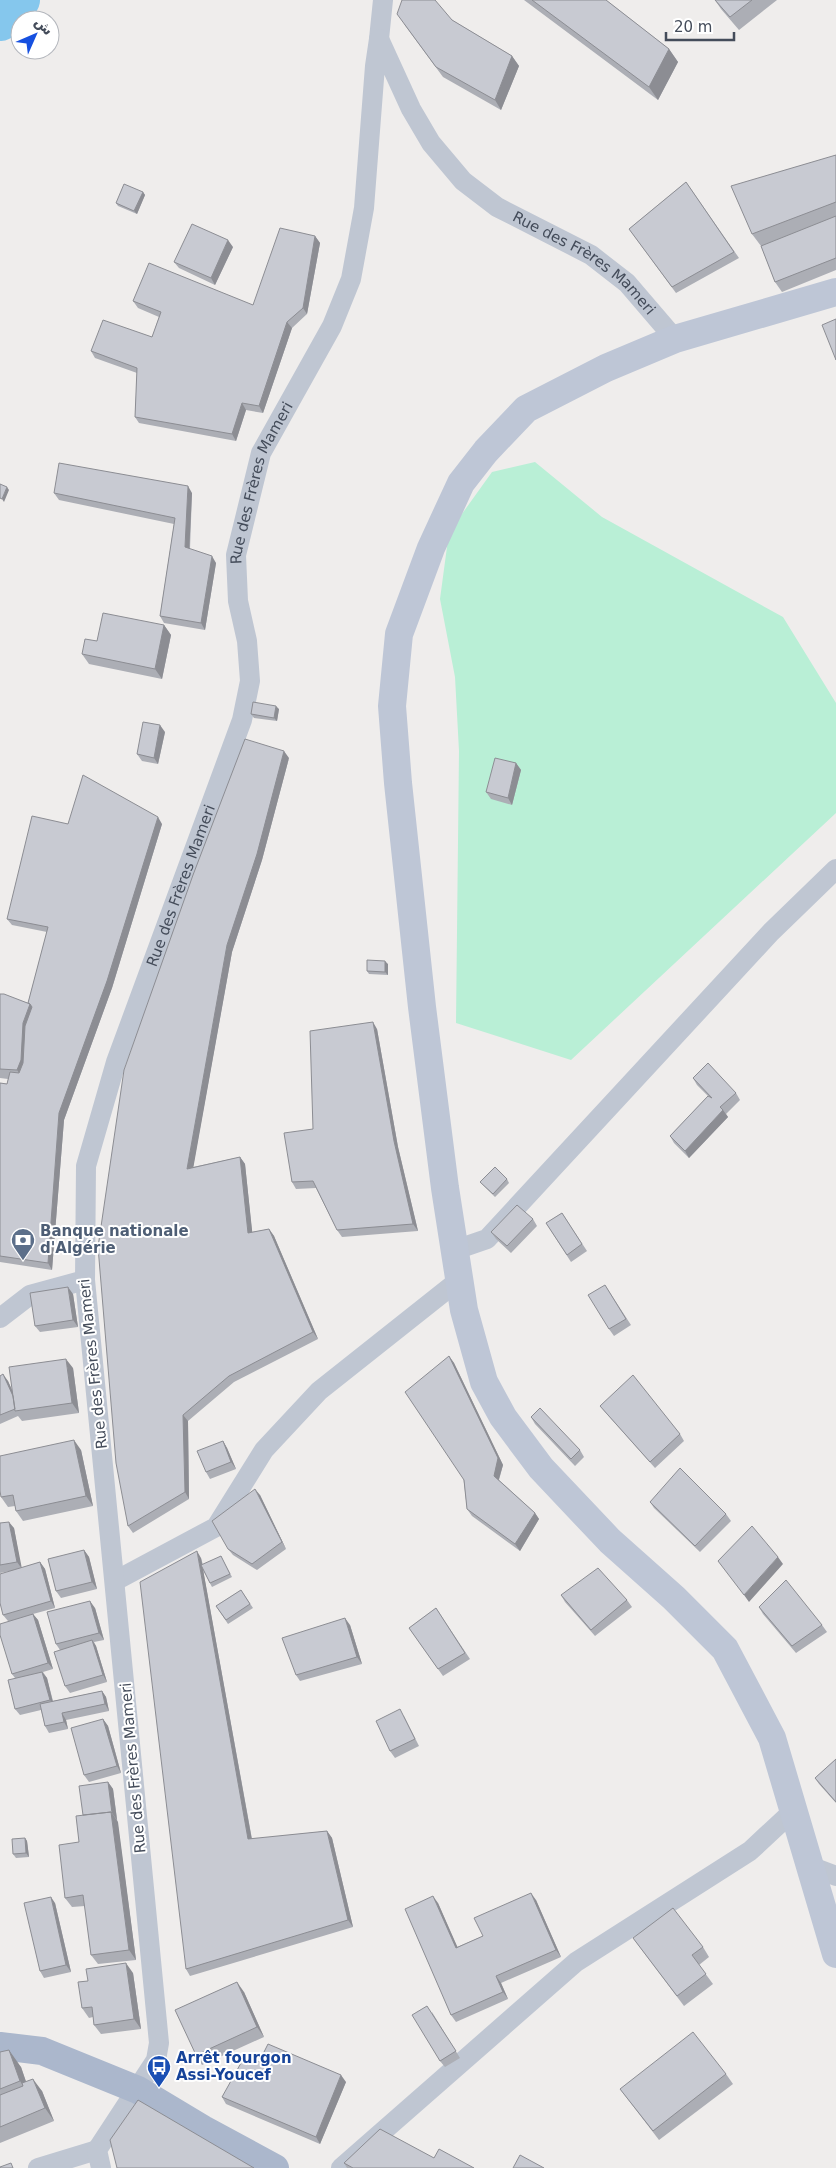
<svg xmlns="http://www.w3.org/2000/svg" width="836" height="2168" font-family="'DejaVu Sans','Noto Naskh Arabic',sans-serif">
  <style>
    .green { fill: #b9efd6 }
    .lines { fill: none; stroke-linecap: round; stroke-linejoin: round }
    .river { stroke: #85c7ed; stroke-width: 40 }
    .street { stroke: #bfc6d2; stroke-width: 20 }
    .secondary { stroke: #bec6d6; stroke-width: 28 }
    .primary { stroke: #abb7cc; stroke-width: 28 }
    .wall { fill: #acaeb5 }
    .shaded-wall { fill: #8c8d93 }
    .building { fill: #c8cad2; stroke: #8c8d93 }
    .labels { text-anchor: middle; stroke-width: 4; stroke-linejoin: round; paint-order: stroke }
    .street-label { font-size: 15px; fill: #444c5a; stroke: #fff }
    .service-label { font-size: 15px; font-weight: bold; fill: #4e5e75; stroke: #fff; text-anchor: start }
    .transit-label { font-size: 15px; font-weight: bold; fill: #164399; stroke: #fff; text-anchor: start }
  </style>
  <rect width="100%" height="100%" fill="#efedec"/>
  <!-- green -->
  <path class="green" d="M535,462L602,517L783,617L836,703V813L571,1060L456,1023L459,751L455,677L440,599L449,532L492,472Z"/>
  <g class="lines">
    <!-- river -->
    <path class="river" d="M0,21L10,16L20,0"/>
    <!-- street -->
    <g class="street">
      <path d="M379,39L383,0"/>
      <path d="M455,1250L487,1239L771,932L836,869"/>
      <path d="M0,1318L30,1295L85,1280"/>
      <path d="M115,1581L216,1527L264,1450L319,1391L459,1280"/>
      <path d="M810,1866L836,1876"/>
      <path d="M38,2168L97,2150"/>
      <path id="s1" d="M101,2168L97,2150L156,2060L159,2043L85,1280L86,1166L116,1062L242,720L250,681L247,641L238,601L236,555L261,453L332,326L351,279L364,208L375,66L379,39L411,109L431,143L463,181L497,207L591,255L627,283L675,339"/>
      <path d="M341,2168L576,1962L750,1851L793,1811"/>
    </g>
    <!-- secondary -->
    <path class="secondary" d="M836,292L675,339L606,368L526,409L486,451L461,483L431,548L399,634L392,706L398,783L422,1007L445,1188L464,1310L484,1382L503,1417L541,1468L610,1541L674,1598L725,1649L772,1738L836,1954"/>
    <!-- primary -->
    <path class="primary" d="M0,2046L42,2051L138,2090L203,2129L275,2168"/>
  </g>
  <!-- wall -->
  <path class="wall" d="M524,0H606L669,49L678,62L658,100Z
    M715,0H777L739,30L721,9Z
    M452,20L512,56L519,66L501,110L443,77L404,24Z
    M836,155V270L782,292L775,282L761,246L752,234Z
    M686,182L739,258L676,293L629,229Z
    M143,192L145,195L137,214L118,206L116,203Z
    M315,236L320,243L307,314L292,328L263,413L246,410L236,441L139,423L135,417L137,373L95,358L91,351L152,337L159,317L138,308L133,301L253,305Z
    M233,247L215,285L179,268L174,262Z
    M54,493H192L190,549L216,563L205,630L164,623L160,616L174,524L59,500Z
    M164,625L171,635L162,679L89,664L82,654L97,641Z
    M279,709L277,721L254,718L251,714Z
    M165,732L158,764L142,761L137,754Z
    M289,758L262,860L232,952L193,1167L240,1157L245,1164L252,1232L269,1229L274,1236L318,1339L234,1382L188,1421L189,1499L133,1533L128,1526L98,1247Z
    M516,763L521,770L512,805L491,799L486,792Z
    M68,824H162L112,988L64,1120L52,1270L0,1262V1083L7,1084L8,1079L0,1078V994L28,1003L47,932L12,925L7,919Z
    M388,964V975L369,974L367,971Z
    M377,1029L398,1147L418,1231L342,1237L337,1230L316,1188L296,1189L292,1182L313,1129Z
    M693,1078L736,1093L740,1100L726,1114L728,1117L689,1158L674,1143L670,1136L708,1096L697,1085Z
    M507,1179L509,1183L495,1197L480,1182Z
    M562,1213L587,1251L571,1262L546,1223Z
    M533,1219L537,1226L511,1253L496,1239L491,1232Z
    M605,1285L631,1325L614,1336L609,1329Z
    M73,1294L78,1327L40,1332L35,1326Z
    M449,1356L454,1363L503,1465L499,1480L535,1513L539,1519L520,1551L472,1516L467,1509Z
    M73,1368L79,1413L22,1421L18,1416L0,1424V1376L8,1381L12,1390Z
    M600,1406L680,1434L684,1441L655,1468L605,1412Z
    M531,1417L580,1450L584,1457L575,1466L535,1424Z
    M223,1441L227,1448L236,1469L210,1479L206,1472Z
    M81,1450L93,1506L23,1521L16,1511L15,1506L8,1507L1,1497Z
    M260,1495L286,1549L257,1570L233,1555L228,1549Z
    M650,1502L726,1514L731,1521L700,1552L654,1508Z
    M0,1523L14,1528L21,1568L40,1562L45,1569L55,1608L33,1614L38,1620L53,1669L43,1672L47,1678L53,1701L102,1691L106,1697L109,1711L66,1720L68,1729L49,1733L45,1726L41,1710L20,1715L15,1709V1678L12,1674L8,1621L3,1615L10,1571L0,1573Z
    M84,1550L89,1557L97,1589L61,1598L56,1591Z
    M221,1556L232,1577L212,1587L203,1570L252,1839L327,1831L332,1838L353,1927L190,1976L186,1969L201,1558L203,1565Z
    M241,1590L253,1608L228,1624L216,1606Z
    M561,1595L627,1600L632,1607L595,1636L565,1602Z
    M759,1607L822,1625L827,1632L796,1653L763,1614Z
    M95,1608L104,1640L94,1642L96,1646L107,1682L70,1693L65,1686L60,1650L56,1644Z
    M436,1608L470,1659L443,1676L409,1628Z
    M350,1625L362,1664L300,1681L296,1675Z
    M404,1716L419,1746L395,1758L390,1751Z
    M103,1719L108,1726L121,1773L89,1782L84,1775Z
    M836,1759V1803L819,1784L815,1778Z
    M108,1782L113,1789L136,1960L98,1964L91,1955L85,1906L72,1907L65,1898L79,1842L83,1815Z
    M25,1838L27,1841L29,1857L16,1858L13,1854Z
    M536,1900L561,1957L501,1983L508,1999L456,2022L451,2015L438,1903L457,1947L483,1936Z
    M55,1903L71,1972L44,1978L40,1971Z
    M633,1938L703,1947L709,1957L699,1965L713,1984L684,2006Z
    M133,1973L141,2029L101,2034L94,2025L93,2017L89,2018L82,2008Z
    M244,1992L264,2037L202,2065L196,2055Z
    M432,2012L460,2058L445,2067L440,2061Z
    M0,2052L21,2067L26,2082L42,2091L54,2121L0,2143Z
    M259,2062L346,2082L320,2144L226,2104L222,2097Z
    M726,2074L733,2084L659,2140L620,2089Z
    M434,2158L474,2168H347L344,2163Z"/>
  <!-- shaded-wall -->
  <path class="shaded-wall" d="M669,49L678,62L658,100L649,87Z
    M512,56L519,66L501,110L495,100Z
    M143,192L145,195L137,214L134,211Z
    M315,236L320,243L307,314L303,308Z
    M228,240L233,247L215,285L211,278Z
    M287,322L292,328L263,413L259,406Z
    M242,403L246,410L236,441L232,434Z
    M188,486L192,493L189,554L185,547Z
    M7,487L9,490L4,502L2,499Z
    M212,556L216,563L205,630L201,623Z
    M164,625L171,635L162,679L155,669Z
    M276,706L279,709L277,721L274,718Z
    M160,725L165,732L158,764L154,758Z
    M284,751L289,758L262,860L232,952L192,1175L187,1169L227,945Z
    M516,763L521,770L512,805L508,798Z
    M158,817L162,824L112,988L64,1120L52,1270L48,1263L59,1113Z
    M385,961L388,964V975L385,972Z
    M30,1004L37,1013L24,1080L17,1070L23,1023Z
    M373,1022L377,1029L398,1147L418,1231L413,1224L394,1141Z
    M723,1110L728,1117L689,1158L685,1151Z
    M240,1157L245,1164L253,1239L248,1233Z
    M269,1229L274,1236L318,1339L313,1332Z
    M68,1287L73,1294L78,1327L73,1320Z
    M449,1356L454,1363L503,1465L498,1482L494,1476Z
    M66,1359L73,1368L79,1413L72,1403Z
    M3,1374L8,1381L20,1408L18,1411Z
    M183,1415L188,1421L189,1499L185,1492Z
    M74,1440L81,1450L93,1506L86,1496Z
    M223,1441L227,1448L236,1469L231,1462Z
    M255,1489L260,1495L286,1549L282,1542Z
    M535,1513L539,1519L520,1551L515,1544Z
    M9,1522L14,1528L22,1569L17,1562Z
    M84,1550L89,1557L97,1589L92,1582Z
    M197,1551L201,1558L253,1846L248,1839Z
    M778,1557L783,1564L749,1602L744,1595Z
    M40,1562L45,1569L55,1608L51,1601Z
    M90,1601L95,1608L104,1640L99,1633Z
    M33,1614L38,1620L53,1669L48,1663Z
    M345,1618L350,1625L362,1664L357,1657Z
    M92,1640L96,1646L107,1682L103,1675Z
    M42,1672L47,1678L54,1707L50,1700Z
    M102,1691L106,1697L109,1711L105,1704Z
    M62,1713L66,1720L68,1729L64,1722Z
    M103,1719L108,1726L121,1773L117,1766Z
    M108,1782L113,1789L117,1820L112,1813Z
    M111,1812L118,1822L136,1960L129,1950Z
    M327,1831L332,1838L353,1927L348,1920Z
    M25,1838L27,1841L29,1857L26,1853Z
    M531,1893L536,1900L561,1957L556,1950Z
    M433,1896L438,1903L461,1955L456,1948Z
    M51,1897L55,1903L71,1972L66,1965Z
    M126,1963L133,1973L141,2029L134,2019Z
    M496,1976L501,1983L508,1999L503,1992Z
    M237,1982L244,1992L264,2037L257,2027Z
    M9,2050L21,2067L32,2099L20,2081Z
    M341,2075L346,2082L320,2144L316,2137Z
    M33,2079L42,2091L54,2121L45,2108Z"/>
  <!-- building -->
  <path class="building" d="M402,0H435L452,20L512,56L495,100L436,67L397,14Z
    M532,0H606L669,49L649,87Z
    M715,0H752L730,17Z
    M836,155V202L752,234L731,186Z
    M686,182L734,252L672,287L629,229Z
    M124,184L143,192L134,211L116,203Z
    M836,216V258L775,282L761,246Z
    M192,224L228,240L211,278L174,262Z
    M280,228L315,236L303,308L287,322L259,406L242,403L232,434L135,417L137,368L91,351L103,320L152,337L161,312L133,301L149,263L253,305Z
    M836,319V360L822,325Z
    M59,463L188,486L185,547L212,556L201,623L160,616L175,518L54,493Z
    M0,484L7,487L2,499L0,498Z
    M103,613L164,625L155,669L82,654L85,639L97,641Z
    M253,702L276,706L274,718L251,714Z
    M143,722L160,725L154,758L137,754Z
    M245,739L284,751L257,854L227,945L187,1169L240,1157L248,1233L269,1229L313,1332L229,1376L183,1415L185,1492L128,1526L116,1463L98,1247L124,1070L193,875Z
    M495,758L516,763L508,798L486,792Z
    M83,775L158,817L107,981L59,1113L48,1263L0,1256V1083L7,1084L10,1072L19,1073L23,1063L25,1026L32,1007L30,1004L28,1003L48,927L7,919L32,816L68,824Z
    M367,960L385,961V972L367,971Z
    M0,994H4L30,1004L23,1023L21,1060L17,1070L0,1069Z
    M373,1022L394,1141L413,1224L337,1230L313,1181L292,1182L284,1133L313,1129L310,1031Z
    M708,1063L736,1093L720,1107L723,1110L685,1151L670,1136L708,1096L712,1098L693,1078Z
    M495,1167L507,1179L493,1194L480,1182Z
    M517,1205L533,1219L507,1246L491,1232Z
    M562,1213L582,1244L567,1255L546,1223Z
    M605,1285L626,1319L609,1329L588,1295Z
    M68,1287L73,1320L35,1326L30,1293Z
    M449,1356L498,1458L494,1476L535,1513L515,1544L467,1509L464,1480L405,1392Z
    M66,1359L72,1403L15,1411L9,1367Z
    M3,1374L13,1396L15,1409L0,1415V1376Z
    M633,1375L680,1434L650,1462L600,1406Z
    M540,1408L580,1450L571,1459L531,1417Z
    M74,1440L86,1496L16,1511L13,1495L1,1497L0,1491V1456Z
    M223,1441L231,1462L206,1472L197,1451Z
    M680,1468L726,1514L695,1546L650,1502Z
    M255,1489L282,1542L252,1564L228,1549L212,1521Z
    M9,1522L17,1562L0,1565V1523Z
    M752,1526L778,1557L744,1595L718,1561Z
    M84,1550L92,1582L56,1591L48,1559Z
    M197,1551L248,1839L327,1831L348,1920L186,1969L140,1582Z
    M221,1556L230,1574L210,1583L201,1565Z
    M40,1562L51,1601L3,1615L0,1603V1574Z
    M598,1568L627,1600L591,1630L561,1595Z
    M786,1580L822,1625L792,1646L759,1607Z
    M241,1590L250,1604L226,1620L216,1606Z
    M90,1601L99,1633L56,1644L47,1612Z
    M436,1608L465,1653L438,1669L409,1628Z
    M33,1614L48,1663L12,1674L0,1635V1624Z
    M345,1618L357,1657L296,1675L282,1638Z
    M92,1640L103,1675L65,1686L54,1652Z
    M42,1672L50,1700L15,1709L8,1680Z
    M102,1691L105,1704L62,1713L64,1722L45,1726L40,1704Z
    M400,1709L415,1739L390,1751L376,1721Z
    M103,1719L117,1766L84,1775L71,1728Z
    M836,1759V1802L815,1778Z
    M108,1782L112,1813L111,1812L83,1815L79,1786Z
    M111,1812L129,1950L91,1955L83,1895L65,1898L59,1845L79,1842L76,1816Z
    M25,1838L26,1853L13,1854L12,1839Z
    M531,1893L556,1950L496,1976L503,1992L451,2015L405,1909L433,1896L456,1948L483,1936L474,1918Z
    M51,1897L66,1965L40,1971L24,1903Z
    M673,1908L703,1947L692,1955L706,1974L677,1996L633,1938Z
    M126,1963L134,2019L94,2025L92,2007L82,2008L78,1982L88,1981L86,1969Z
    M237,1982L257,2027L196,2055L175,2010Z
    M427,2006L456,2051L440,2061L412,2015Z
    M693,2032L726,2074L653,2131L620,2089Z
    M268,2044L341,2075L316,2137L222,2097L246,2054L259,2062Z
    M9,2050L20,2081L0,2089V2052Z
    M33,2079L45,2108L0,2127V2095L23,2086L22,2083Z
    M138,2100L254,2168H117L110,2140Z
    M380,2129L434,2158L439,2149L474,2168H353L344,2163Z
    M520,2155L544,2168H513Z
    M11,2163L13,2168H0V2167Z"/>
  <!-- icons -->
  <defs>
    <g id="bank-pin" transform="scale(1.25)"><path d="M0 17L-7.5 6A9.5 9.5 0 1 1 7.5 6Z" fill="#5c6f8a" stroke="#fff"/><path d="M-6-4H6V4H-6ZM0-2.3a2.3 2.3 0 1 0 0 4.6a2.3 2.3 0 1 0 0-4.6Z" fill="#fff"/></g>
    <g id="bus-pin" transform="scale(1.25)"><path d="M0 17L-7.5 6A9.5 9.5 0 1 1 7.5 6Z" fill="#1a4fb4" stroke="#fff"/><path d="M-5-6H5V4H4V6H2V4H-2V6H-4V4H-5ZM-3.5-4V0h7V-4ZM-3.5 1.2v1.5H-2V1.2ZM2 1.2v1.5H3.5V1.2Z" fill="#fff"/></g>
  </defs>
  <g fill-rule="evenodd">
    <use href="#bank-pin" x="23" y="1240"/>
    <use href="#bus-pin" x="159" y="2067"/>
  </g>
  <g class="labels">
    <!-- street labels -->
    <g class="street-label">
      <text dy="5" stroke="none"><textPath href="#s1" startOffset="2520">Rue des Frères Mameri</textPath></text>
      <text dy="5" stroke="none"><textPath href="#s1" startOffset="1740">Rue des Frères Mameri</textPath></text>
      <text dy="5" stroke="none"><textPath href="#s1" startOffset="1320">Rue des Frères Mameri</textPath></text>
      <text transform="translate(93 1364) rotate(-96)" y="5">Rue des Frères Mameri</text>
      <text transform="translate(133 1768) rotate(-95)" y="5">Rue des Frères Mameri</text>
    </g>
    <!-- service labels -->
    <g class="service-label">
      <text x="40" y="1236">Banque nationale<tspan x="40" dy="17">d'Algérie</tspan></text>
    </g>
    <!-- transit labels -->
    <g class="transit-label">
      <text x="176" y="2063">Arrêt fourgon<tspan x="176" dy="17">Assi-Youcef</tspan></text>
    </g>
  </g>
  <!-- north arrow -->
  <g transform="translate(35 35) rotate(45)"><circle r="24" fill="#ffffff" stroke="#b4b7bd"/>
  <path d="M0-4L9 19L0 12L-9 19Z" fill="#1650e0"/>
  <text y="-8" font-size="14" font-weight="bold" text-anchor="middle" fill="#444c5a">ش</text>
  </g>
  <!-- scale -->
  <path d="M666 32v8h68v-8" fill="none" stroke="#444c5a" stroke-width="2.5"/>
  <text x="674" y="32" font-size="15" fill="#444c5a" stroke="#ffffff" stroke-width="4" paint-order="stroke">20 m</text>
</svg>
